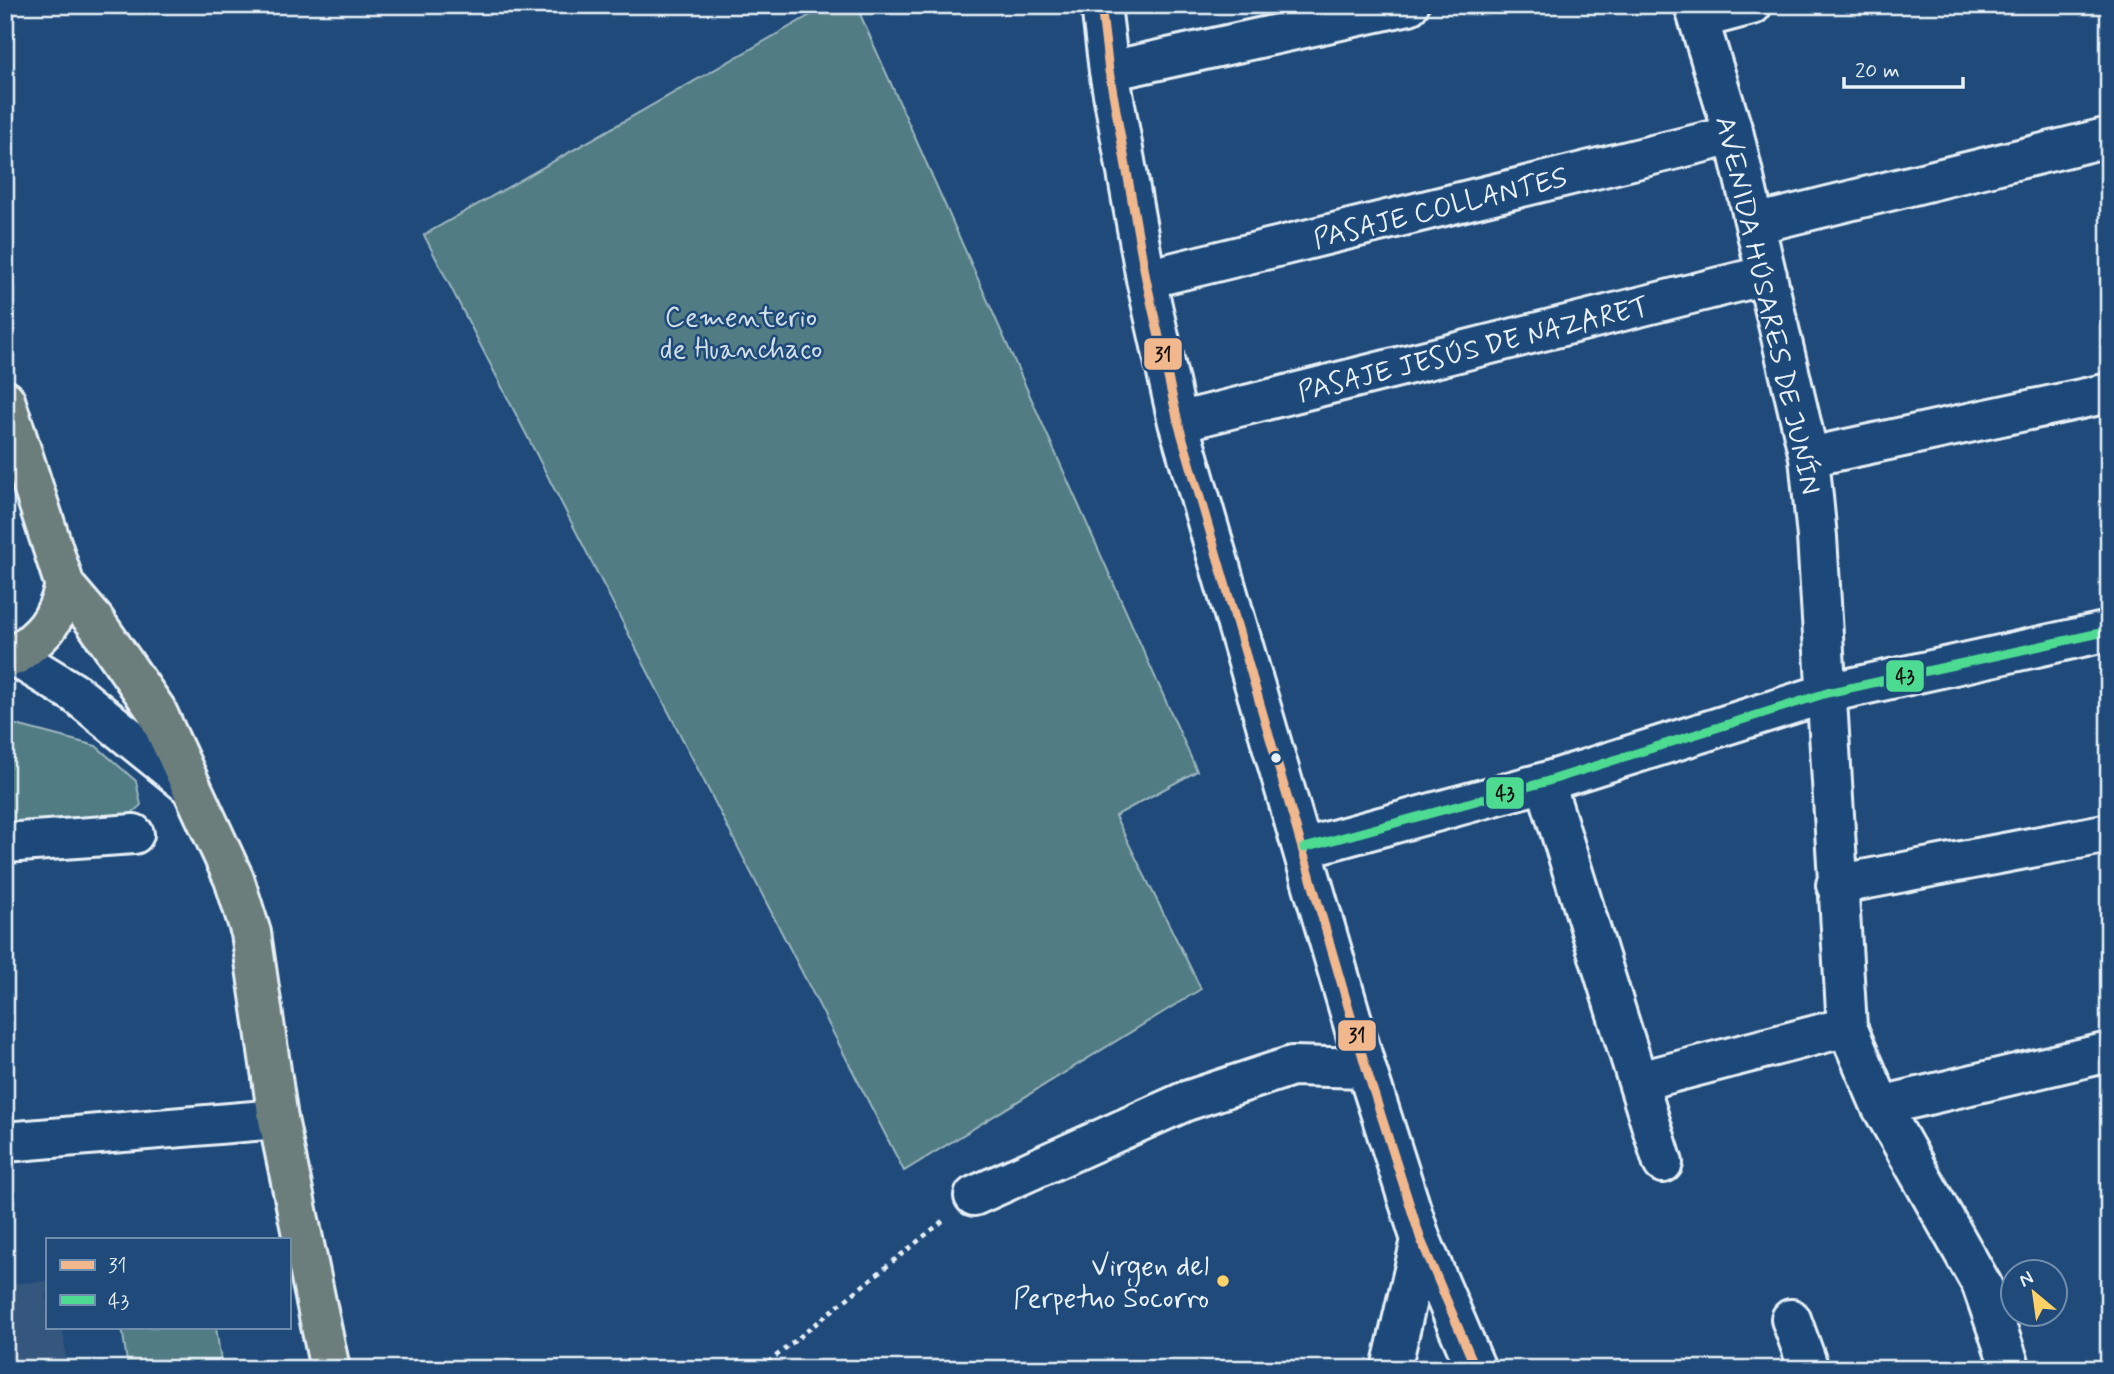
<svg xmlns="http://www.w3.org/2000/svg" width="2114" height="1374" font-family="Mynerve,sans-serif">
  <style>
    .built { fill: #34567d }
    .green { fill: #517c84; stroke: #9cb6be; stroke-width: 2 }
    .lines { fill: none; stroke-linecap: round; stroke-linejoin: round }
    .minor-casing { stroke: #e8f1f8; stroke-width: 44 }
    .major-casing { stroke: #e8f1f8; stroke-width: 44 }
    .path { stroke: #e8f1f8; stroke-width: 4.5; stroke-dasharray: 5 5; stroke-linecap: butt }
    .minor { stroke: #1f4a7a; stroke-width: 38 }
    .major { stroke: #6c7e7c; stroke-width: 38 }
    .bus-1-casing { stroke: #1f4a7a; stroke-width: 14 }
    .bus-2-casing { stroke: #1f4a7a; stroke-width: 14 }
    .bus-1 { stroke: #f1b78d; stroke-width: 9 }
    .bus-2 { stroke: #4ddb92; stroke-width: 9 }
    .bus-dot { fill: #e8f1f8; stroke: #1f4a7a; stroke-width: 2.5 }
    .poi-dot { fill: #ffd166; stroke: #1f4a7a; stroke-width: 2.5 }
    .labels { text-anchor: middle; stroke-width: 5; stroke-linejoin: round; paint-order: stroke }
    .street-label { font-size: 28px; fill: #e8f1f8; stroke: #1f4a7a }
    .park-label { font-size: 28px; fill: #d1dfe7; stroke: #1f4a7a }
    .poi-label { font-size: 28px; fill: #e8f1f8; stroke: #1f4a7a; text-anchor: end }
    .line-badge { stroke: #1f4a7a; stroke-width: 2.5 }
    .pale-badge-label { font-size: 19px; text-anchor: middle; font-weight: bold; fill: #111 }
  </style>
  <rect width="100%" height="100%" fill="#1f4a7a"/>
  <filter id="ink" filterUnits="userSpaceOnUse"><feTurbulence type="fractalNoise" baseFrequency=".0143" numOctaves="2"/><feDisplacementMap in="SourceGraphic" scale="14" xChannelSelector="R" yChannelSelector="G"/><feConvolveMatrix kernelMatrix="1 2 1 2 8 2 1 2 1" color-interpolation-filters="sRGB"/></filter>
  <g filter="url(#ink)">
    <!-- built -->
    <path class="built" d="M47,1281V1327H63L67,1369H5V1284Z"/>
    <!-- green -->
    <path class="green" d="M828,5H856L1197,771L1115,816L1201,989L904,1171L424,235Z
      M5,722L96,746L136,781L141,805L121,823L5,831Z
      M122,1327H216L222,1369H128Z"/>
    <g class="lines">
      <!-- minor casing -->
      <g class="minor-casing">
        <path id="minor" d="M1101,5L1109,71L1146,279L1178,422L1366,1068L1421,1240L1476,1369
          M1694,5L1734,135L1809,457L1817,537L1847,1027L1881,1106L1982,1285L2011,1369
          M1699,19L1752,5
          M1109,71L1409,5
          M1755,224L2109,137
          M1146,279L1734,135
          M1178,422L1767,275
          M1809,457L2109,393
          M5,656H14L76,694L191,787
          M1545,782L1663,1163
          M5,843L134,834
          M1304,848L1545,782L1827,693L2109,631
          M1836,885L2109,833
          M1640,1081L1847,1027
          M1881,1106L2109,1052
          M5,1142L278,1119
          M974,1196L1186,1101L1292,1066L1366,1068
          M1791,1319L1809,1369
          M1391,1369L1421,1240"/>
      </g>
      <!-- major casing -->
      <g class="major-casing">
        <path id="major" d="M5,400L65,586L94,620L156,710L234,879L251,933L278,1119L330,1369
          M14,656C44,635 55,623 65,586"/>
      </g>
      <!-- path -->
      <path class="path" d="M760,1369L944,1220"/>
      <!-- minor -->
      <use href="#minor" class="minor"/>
      <!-- major -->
      <use href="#major" class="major"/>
      <!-- bus-1 casing -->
      <g class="bus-1-casing">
        <path id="bus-1" d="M1101,5L1109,71L1146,279L1178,422L1366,1068L1421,1240L1476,1369"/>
      </g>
      <!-- bus-2 casing -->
      <g class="bus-2-casing">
        <path id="bus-2" d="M1304,848L1545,782L1827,693L2109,631"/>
      </g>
      <!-- bus-1 -->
      <use href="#bus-1" class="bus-1"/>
      <!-- bus-2 -->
      <use href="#bus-2" class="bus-2"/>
    </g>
  </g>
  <!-- markers -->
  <circle class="bus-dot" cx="1276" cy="758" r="6"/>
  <circle class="poi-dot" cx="1223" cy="1281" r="7"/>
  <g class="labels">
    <!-- street labels -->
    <g class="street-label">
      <text transform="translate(1440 207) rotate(-14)" y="10">PASAJE COLLANTES</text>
      <text transform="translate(1769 305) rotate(77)" y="10">AVENIDA HÚSARES DE JUNÍN</text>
      <text transform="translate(1473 348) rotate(-14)" y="10">PASAJE JESÚS DE NAZARET</text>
    </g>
    <!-- park labels -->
    <g class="park-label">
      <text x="741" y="326">Cementerio<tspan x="741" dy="32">de Huanchaco</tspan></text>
    </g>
    <!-- poi labels -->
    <g class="poi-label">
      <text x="1209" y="1275">Virgen del<tspan x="1209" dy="32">Perpetuo Socorro</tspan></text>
    </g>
  </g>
  <g class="line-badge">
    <rect x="1143" y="337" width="40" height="34" rx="7" fill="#f1b78d"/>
    <rect x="1885" y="659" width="40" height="34" rx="7" fill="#4ddb92"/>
    <rect x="1485" y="776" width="40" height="34" rx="7" fill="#4ddb92"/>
    <rect x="1337" y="1019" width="40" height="33" rx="7" fill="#f1b78d"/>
  </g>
  <g class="pale-badge-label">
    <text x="1163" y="361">31</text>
    <text x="1905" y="683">43</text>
    <text x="1505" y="800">43</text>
    <text x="1357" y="1042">31</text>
  </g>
  <!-- margin -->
  <rect width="2114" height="1374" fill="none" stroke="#1f4a7a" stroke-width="28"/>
  <rect x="14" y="14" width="2086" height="1346" fill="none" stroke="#e8f1f8" stroke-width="2.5" filter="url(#ink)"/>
  <!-- legend -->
  <rect x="46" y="1238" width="245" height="91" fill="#1f4a7a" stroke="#6f8dac" stroke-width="2"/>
  <rect x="60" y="1260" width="35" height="10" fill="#f1b78d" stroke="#6f8dac" stroke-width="2"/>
  <text x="108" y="1272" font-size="21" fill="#e8f1f8">31</text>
  <rect x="60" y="1295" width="35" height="10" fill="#4ddb92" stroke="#6f8dac" stroke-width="2"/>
  <text x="108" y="1308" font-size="21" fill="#e8f1f8">43</text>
  <!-- north arrow -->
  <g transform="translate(2034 1293) rotate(331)"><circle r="33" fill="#1f4a7a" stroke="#6f8dac" stroke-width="2"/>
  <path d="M0-5L12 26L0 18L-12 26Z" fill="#ffd166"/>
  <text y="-10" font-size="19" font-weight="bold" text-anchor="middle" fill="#e8f1f8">N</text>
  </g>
  <!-- scale -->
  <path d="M1844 77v10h119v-10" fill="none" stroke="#e8f1f8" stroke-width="3.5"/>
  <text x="1855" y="77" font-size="21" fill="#e8f1f8" stroke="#1f4a7a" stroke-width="5" paint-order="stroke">20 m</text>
</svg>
